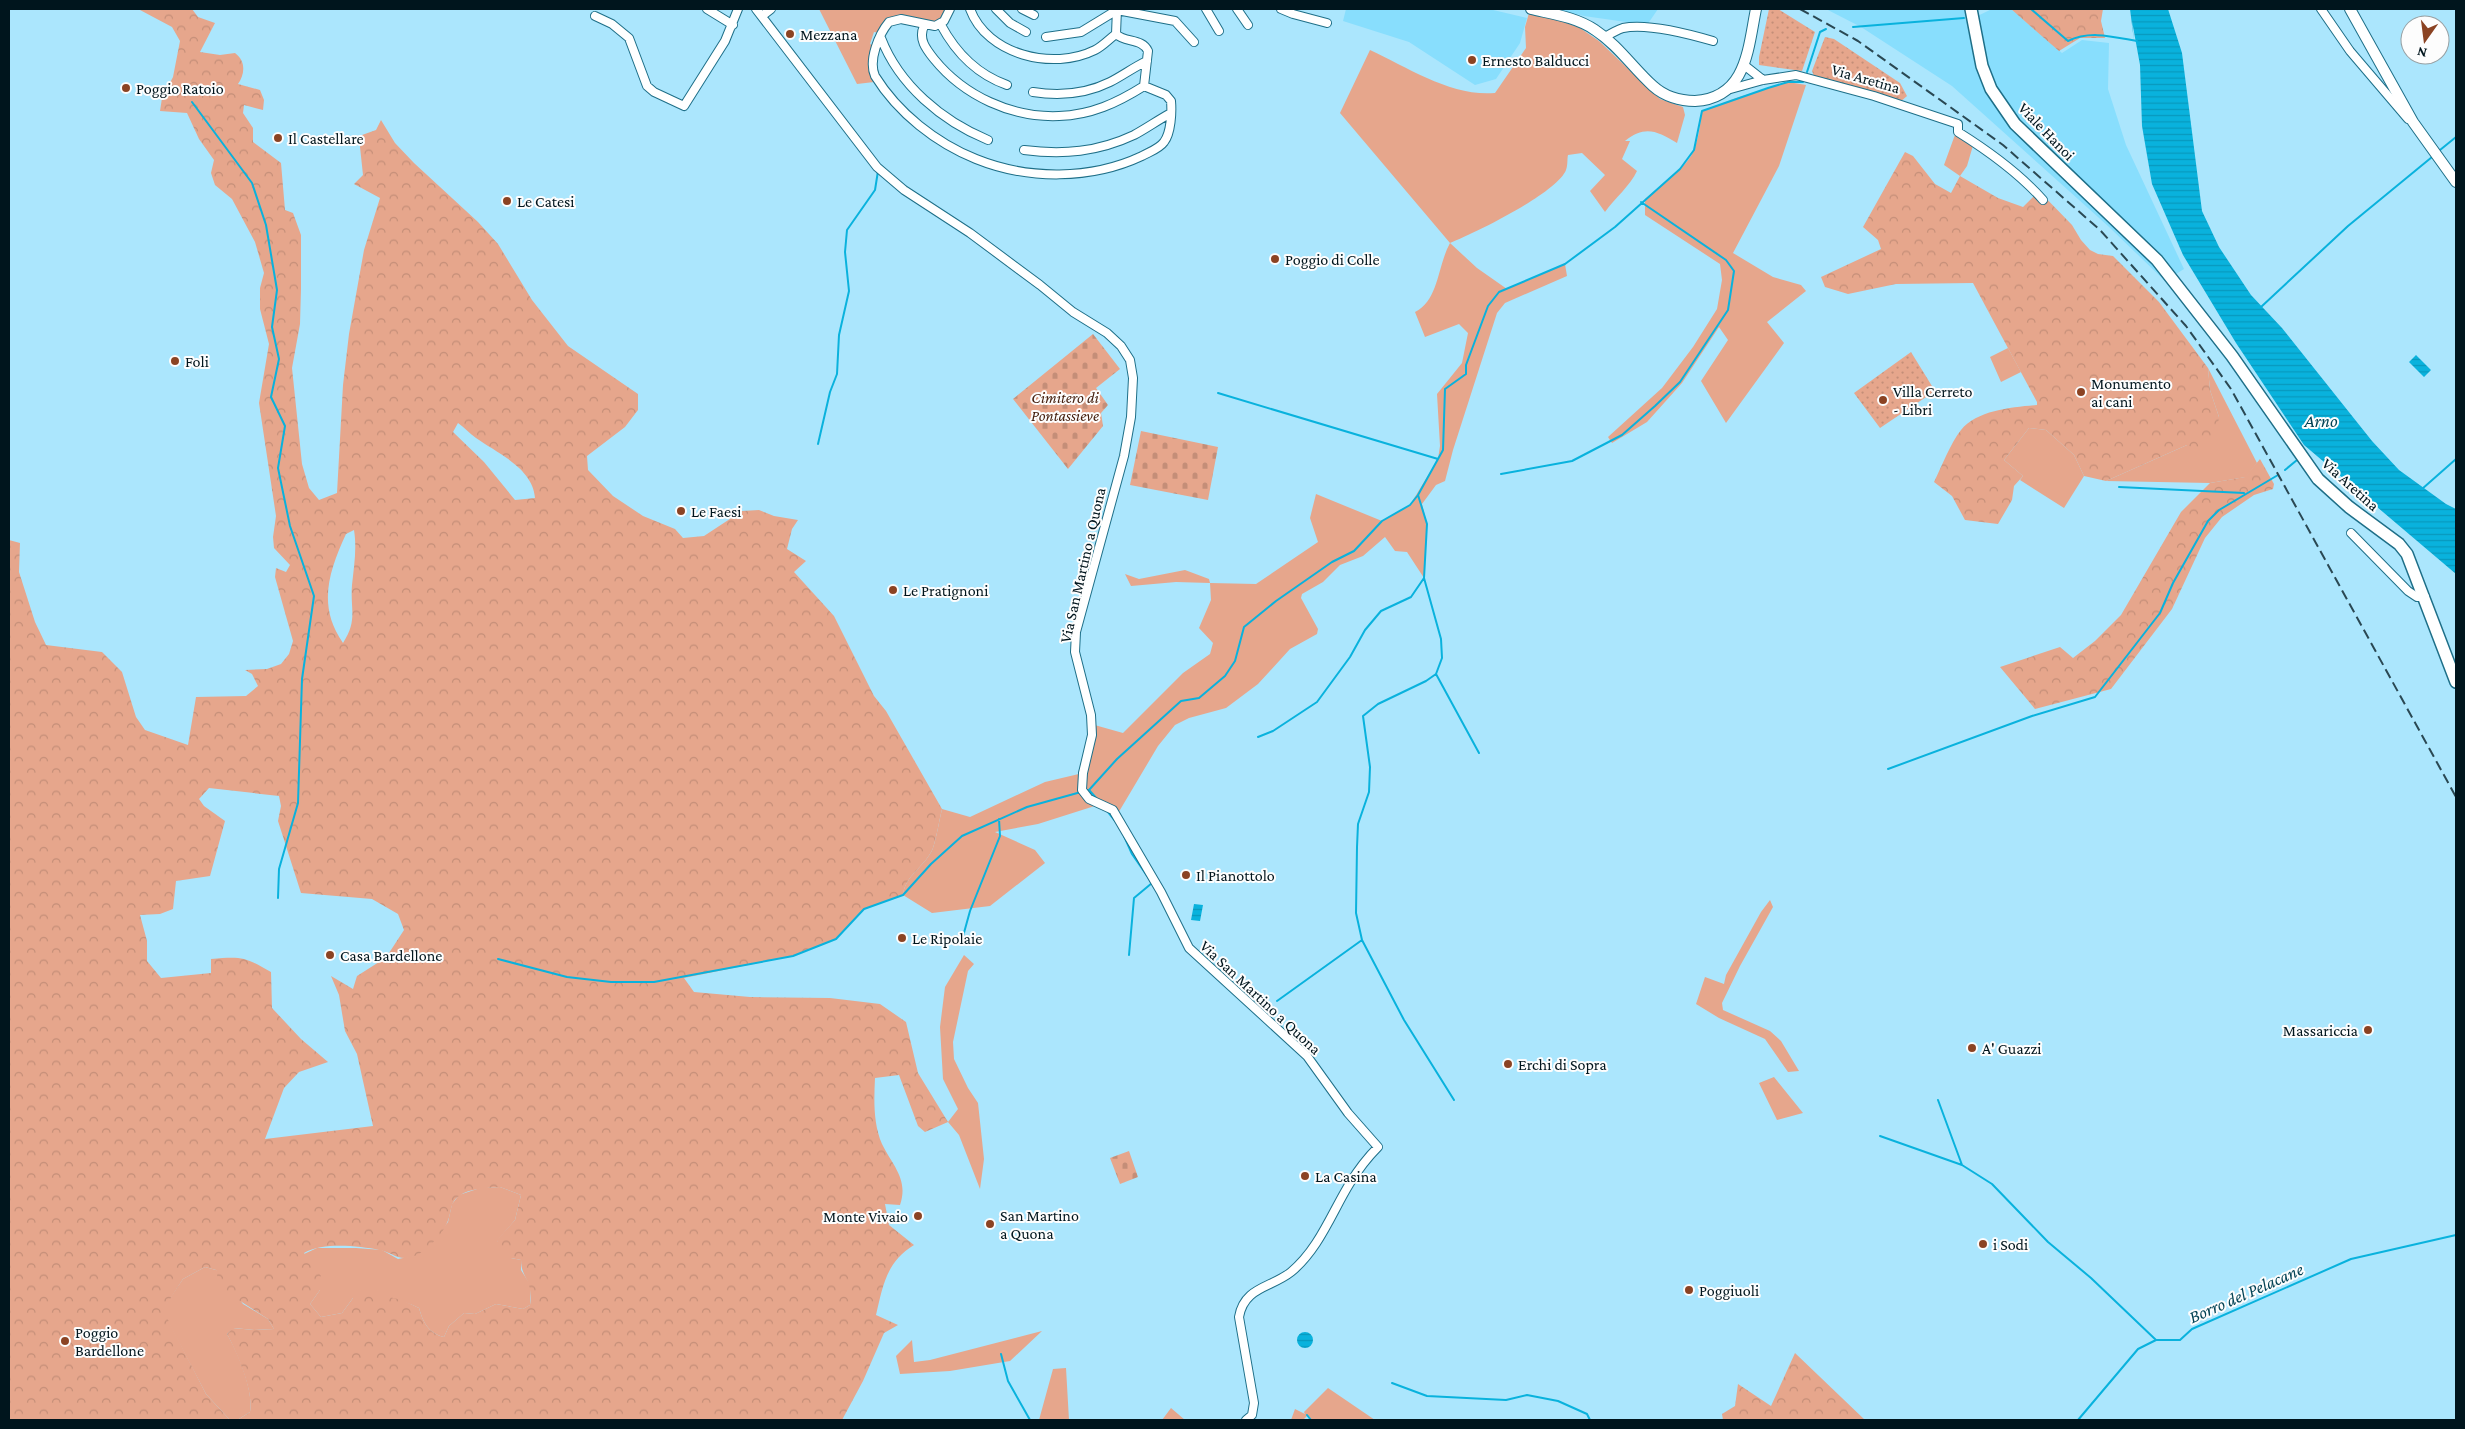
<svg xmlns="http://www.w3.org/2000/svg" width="2465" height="1429" font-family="'Crimson Pro',serif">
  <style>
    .built { fill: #88defd }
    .grass { fill: #e6a68c }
    .forest { fill: url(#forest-crowns); fill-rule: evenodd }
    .cemetery { fill: url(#cemetery-stones) }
    .park { fill: url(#park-dots) }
    .water { fill: url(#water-rules) }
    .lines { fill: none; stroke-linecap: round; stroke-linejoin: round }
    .stream { stroke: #09b2dd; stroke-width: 2 }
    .street-casing { stroke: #1e6f88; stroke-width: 10 }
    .secondary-casing { stroke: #1e6f88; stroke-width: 12 }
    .primary-casing { stroke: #1e6f88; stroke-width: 14 }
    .street { stroke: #fff; stroke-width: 8 }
    .secondary { stroke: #fff; stroke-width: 10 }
    .primary { stroke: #fff; stroke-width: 11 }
    .rail { stroke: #2a4853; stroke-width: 2; stroke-dasharray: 10 5; stroke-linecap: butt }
    .poi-dot { fill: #8b4323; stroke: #fdfdfd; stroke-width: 2 }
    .labels { text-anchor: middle; stroke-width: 4; stroke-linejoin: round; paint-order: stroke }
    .poi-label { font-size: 16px; fill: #00151d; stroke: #fdfdfd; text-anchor: start }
    .street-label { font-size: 16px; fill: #00151d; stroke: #fdfdfd }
    .park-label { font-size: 16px; font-style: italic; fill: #431d0c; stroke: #fdfdfd }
    .water-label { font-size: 18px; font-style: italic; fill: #024254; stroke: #fdfdfd }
  </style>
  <defs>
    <pattern id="forest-crowns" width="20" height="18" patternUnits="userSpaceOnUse" patternTransform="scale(1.25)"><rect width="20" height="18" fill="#e6a68c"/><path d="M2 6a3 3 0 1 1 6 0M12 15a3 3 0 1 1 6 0" fill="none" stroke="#c48e78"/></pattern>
    <pattern id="cemetery-stones" width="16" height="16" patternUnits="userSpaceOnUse" patternTransform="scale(1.25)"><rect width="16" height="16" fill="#e6a68c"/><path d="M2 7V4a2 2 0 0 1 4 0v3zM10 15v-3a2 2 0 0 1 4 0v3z" fill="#c48e78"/></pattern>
    <pattern id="park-dots" width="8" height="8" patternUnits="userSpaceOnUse" patternTransform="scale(1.25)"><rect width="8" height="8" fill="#e6a68c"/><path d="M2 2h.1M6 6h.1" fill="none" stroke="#c48e78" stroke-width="1.8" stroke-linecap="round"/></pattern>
    <pattern id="water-rules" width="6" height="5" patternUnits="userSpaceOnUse" patternTransform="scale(1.25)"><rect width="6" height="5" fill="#09b2dd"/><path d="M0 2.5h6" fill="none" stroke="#0898bd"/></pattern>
  </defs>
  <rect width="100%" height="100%" fill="#abe6fd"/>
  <!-- built -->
  <path class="built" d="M1346,9H1489L1527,18L1520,43L1496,79L1475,85L1409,42L1343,21Z
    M1555,9H1658L1647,25L1584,16Z
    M1826,9H1964L1967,21L1992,9H2011L2062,53L2082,40L2109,43L2108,89L2126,145L2184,269L2165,281L2108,226L1952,86L1861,27Z"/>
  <!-- grass -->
  <path class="grass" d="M819,9H947L942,19L936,23L905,15L887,20L879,33L874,32L870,44L875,46L869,69L874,82L857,84Z
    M1529,13L1556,19L1580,28L1599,41L1660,99L1683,107L1685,115L1677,143C1657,131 1645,125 1625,141H1630L1622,159L1637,171C1630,186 1615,198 1605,212L1590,191L1605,175L1582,153L1568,155C1567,159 1568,165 1566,170C1557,193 1475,233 1450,243L1477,268L1507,289L1565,264L1567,276L1505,303L1497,313L1453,450L1445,481L1436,485L1422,504L1427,524L1424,578L1407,552L1395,551L1385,537L1363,556L1340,565L1323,582L1302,594L1301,598L1318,629L1317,634L1290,649L1258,684L1226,708L1189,718L1175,725L1158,746L1117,815L1101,804L1038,824L995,832L1035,850L1045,863L990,906L932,913L903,895C905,875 926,866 933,848C937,836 939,821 942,809L970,817L1045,782L1083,773L1091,724L1123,733L1183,673L1210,654L1213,643L1199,628L1211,600L1210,583L1176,582L1131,586L1125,574L1139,579L1185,570L1209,579L1210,583L1256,584L1318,542L1310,518L1316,494L1382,521L1410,505L1438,459L1440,446L1437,394L1462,363L1468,333L1459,324L1425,337L1415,312C1439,300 1437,267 1450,243L1340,113L1370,50C1409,68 1452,97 1495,93L1526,48L1525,27Z
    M1788,82L1806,85L1779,166L1733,253L1773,277L1801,285L1806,291L1767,322L1784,343L1726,423L1701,381L1728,340L1719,327L1682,383L1647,422L1612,443L1608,437L1662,388L1693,347L1717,309L1722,280L1720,264L1645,215V199C1660,186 1680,173 1691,156C1698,144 1700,126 1702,111L1736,98Z
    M1956,132L1974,142L1967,166L1960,176L1944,165Z
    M2008,348L2021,372L2001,382L1990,357Z
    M2208,368L2257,463L2246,477L2210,483L2106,481L2187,445L2219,417L2210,390Z
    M2029,428L2046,430L2074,455L2084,476L2064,508L2020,480L2023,476L2004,460Z
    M1770,900L1773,907L1740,966L1722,1003L1723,1010L1770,1031L1781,1041L1799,1071L1788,1072L1765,1039L1719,1018L1696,1004L1705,977L1724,984L1726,975L1761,912Z
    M964,955L974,964L968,971L953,1042L954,1059L968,1088L978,1103L984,1159L980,1189L959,1135L948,1122L958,1109L943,1079L940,1027L945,987Z
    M1774,1077L1803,1113L1777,1120L1759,1083Z
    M500,1187L521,1195L515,1220L497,1241L511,1258L521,1260V1270L531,1286L530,1305L523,1309L496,1304L475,1314L464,1313L449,1326L444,1337C428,1333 423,1322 419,1308C396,1297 377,1297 353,1298L342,1313L321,1317L310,1304L320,1290L304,1254L317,1248H356L382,1250L398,1259L413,1256L434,1240L448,1222L452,1204L459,1195L480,1188Z
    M205,1267L216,1270L243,1304L268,1319L274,1329L254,1330L234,1328L227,1334C238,1353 254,1391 250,1412L239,1419L230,1420L206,1394L162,1310L183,1279Z
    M1042,1331L1010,1361L950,1371L900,1374L896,1356L912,1340L914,1362L930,1360Z
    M1066,1368L1069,1420H1039L1053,1369Z
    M1328,1388L1375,1420H1310L1307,1416L1303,1420H1291L1295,1409L1305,1414L1304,1412Z
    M1171,1408L1185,1420H1162Z"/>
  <!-- forest -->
  <path class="forest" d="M131,9H192L198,17L215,23L200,52L220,55L235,53C246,61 245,74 238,84L260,90L264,100L263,110L244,105L243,113L253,128V142L281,163L285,210L293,213L301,235V289L300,324L292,368L302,464L309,488L319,500L337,493L343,385L349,334L364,250L380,198L354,184L363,175L360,147L362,135L376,130L381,120L395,143L414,163L478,222L498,244L532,300L568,346L638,394V410L625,427L587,456L588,470L613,496L643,516L675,529L683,538L704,536L742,511L759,510L774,516L798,520L792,529L787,549L806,561L794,572L834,616L874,696L886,711L942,809C939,821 937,836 933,848C926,866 905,875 903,895L864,909L836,939L793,956L684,978L694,992L750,997L830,998L880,1004L906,1022L918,1073L948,1122L925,1132L918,1126L899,1075L875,1078C874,1099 873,1123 882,1144C892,1165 909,1179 900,1205L885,1204L889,1225L914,1245C886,1262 883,1286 876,1315L898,1325L884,1333L863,1381L842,1420H9V540L20,543L19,572L35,622L46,645L102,652L122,672L136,717L145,730L188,745L196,697L246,696L258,686L252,674L245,670L267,669L281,664L289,654L293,641L275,577L276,568L286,572L290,565L274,548L273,537L276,516L259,403L269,344L260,309V288L264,273L255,242L232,199L215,185L211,173L214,160L199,139L187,113L160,111L162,98L173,77L180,41L172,27L140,10ZM458,423C464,427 470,434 476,438C497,453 533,468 535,498L515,500L484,462L453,432ZM354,530C357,549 354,566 352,585C350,609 358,620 343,643C317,606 329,571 346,534ZM209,788L279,796L281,806L278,821L301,893L372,899L398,914L404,930L389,953H376L379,962L357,976L353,989L331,976L339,995L345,1031L357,1054L373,1126L265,1139L284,1088L299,1072L328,1062L301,1039L272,1008L271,972C245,957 242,956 211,959V973L161,978L147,961V941L140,915L160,914L173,909L176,881L210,876L225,821L204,806L199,799ZM500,1187L521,1195L515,1220L497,1240L498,1252L504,1259L511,1258L521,1260C521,1279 534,1280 530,1305L523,1309L496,1304L475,1314L464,1313L449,1326L444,1337C428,1333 423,1322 419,1308L402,1300L363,1291L353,1298L342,1313L321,1317L310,1304L320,1290L321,1276L304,1253C324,1242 358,1246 379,1250C392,1252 397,1261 412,1257C425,1253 442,1235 447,1223C452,1213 449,1203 459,1196C470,1188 487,1188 500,1187ZM205,1267L216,1270L220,1288L268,1319L274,1329L254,1330L233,1328L227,1334C237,1353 254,1391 250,1412L239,1419L230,1420L206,1394L163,1310L183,1279Z
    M2011,9H2103L2101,21L2105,38H2080L2059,51Z
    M1905,152L1913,156L1935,184L1951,193L1960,176L1998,198L2023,207L2039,191L2072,225L2081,240L2090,250L2098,254L2113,256L2159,302L2208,368L2210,390L2219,417L2217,431L2211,441L2197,450L2187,445L2106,481L2084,476L2074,455L2046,430L2029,428L2004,460L2023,476L2014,486L2012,500L1998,524L1965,520L1952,496L1934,482C1942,466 1950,444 1961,430C1977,410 2013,407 2037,405V402L1973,283L1896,284L1848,294L1825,287L1821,277L1881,249L1878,240L1863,227Z
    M2260,459L2274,484L2273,489L2254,495L2222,517L2205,538L2172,609L2111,689L2035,709L2000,667L2060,647L2073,658L2095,641L2121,615L2181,512L2210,483L2245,477Z
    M1795,1353L1865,1420H1723L1722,1414L1735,1406L1738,1384L1771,1406Z"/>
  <!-- cemetery -->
  <path class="cemetery" d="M1093,334L1120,369L1096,388L1108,405L1101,413L1103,426L1068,469L1013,399Z
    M1141,431L1218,447L1208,500L1130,485Z
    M1129,1151L1138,1177L1120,1184L1110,1158Z"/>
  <!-- park -->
  <path class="park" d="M1769,9H1778L1815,32L1802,71L1759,65V57Z
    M1825,37L1834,39L1900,83L1907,96L1900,102L1814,76L1812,71Z
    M1911,352L1935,391L1880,428L1854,393Z"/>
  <!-- water -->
  <path class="water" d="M2130,9H2168L2182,53L2202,211L2219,247L2251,295L2282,328L2372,441L2399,470L2446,504L2456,509V574L2304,445L2236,343L2183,255L2152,184L2142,126L2140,65L2132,21L2134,41Z
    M2416,355L2431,370L2424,377L2409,362Z
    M1194,904L1203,905L1200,921L1191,920Z
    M1297 1340a8 8 0 1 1 16 0a8 8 0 1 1-16 0Z"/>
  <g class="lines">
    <!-- stream -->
    <path class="stream" d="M2031,9L2068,41C2090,30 2114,37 2137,41
      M1853,27L1964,18
      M1807,72L1820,32L1826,29
      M192,102L252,183L266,225L277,290L272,327L279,359L271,397L285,426L278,468L290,526L314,596L302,679L298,803L279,869L278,898
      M2440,150L2456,137
      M2261,307L2348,226L2432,157
      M1218,393L1438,459
      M818,444L830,392L837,374L839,335L849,291L845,252L847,230L875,190L878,171
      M2285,470L2297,460
      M1501,474L1572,461L1622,435L1655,406L1680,382L1728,310L1734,271L1726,260L1641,202
      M2119,487L2244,493
      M2422,489L2456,459
      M1418,495L1427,524L1424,578L1441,639L1442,658L1436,674L1426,681L1378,704L1363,716L1370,767L1369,792L1358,824L1357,847L1356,913L1362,940L1404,1020L1454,1100
      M1436,674L1479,753
      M1258,737L1273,731L1317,702L1350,657L1365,630L1381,611L1411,597L1424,578
      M1888,769L2032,716L2095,697L2160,613L2173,583L2208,521L2219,510L2278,475
      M1089,790L1098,800
      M1086,791L1089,790L1117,759L1181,701L1199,698L1225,676L1235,661L1244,627L1276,601L1332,562L1354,551L1382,521L1410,505L1418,495L1443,450L1445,389L1466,374V365L1488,306L1499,292L1565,264L1615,227L1680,169L1694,150L1702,111L1768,88L1788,82H1803
      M1107,811L1115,821
      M1124,836L1132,854L1152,883L1134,898L1129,955
      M962,940L970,911L1000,836L999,819
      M498,959L567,977L611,982H654L793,956L836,939L864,909L903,895L931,864L962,836L1027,807L1081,792
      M1277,1001L1362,940
      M1938,1100L1962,1165
      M1880,1136L1962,1165L1992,1184L2048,1242L2091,1278L2156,1340
      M1001,1354L1008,1381L1030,1420
      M1392,1383L1427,1396L1506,1400L1527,1395L1558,1401L1587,1414L1590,1420
      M1307,1415L1311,1420
      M2078,1420L2138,1349L2156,1340H2180L2192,1329L2351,1259L2456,1235"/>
    <!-- street casing -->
    <g class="street-casing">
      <path id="street" d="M707,9L733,25
        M756,9L877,167L904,190L970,233L1040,285L1073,312L1107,333L1121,346L1130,360L1133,378L1131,417L1124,456L1076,632L1075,652L1091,715L1092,735L1083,773L1082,790L1089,799L1113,810L1161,892L1189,948L1307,1056L1348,1113L1378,1147C1367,1158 1358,1170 1350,1183C1332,1212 1319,1249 1291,1272C1271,1288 1244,1287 1239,1317L1254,1403L1252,1415L1246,1420
        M950,9L944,21L935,26L901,19L889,22C879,34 868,60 875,76C898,113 936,143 976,159C1028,180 1091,180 1142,156C1149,152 1159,149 1164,142C1171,133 1172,112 1171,101L1166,95L1144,86L1148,51C1142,38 1125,43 1116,34L1117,9
        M970,9C987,55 1053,71 1095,50C1103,46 1109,39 1116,34
        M996,9L1010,23L1026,32
        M1022,9L1034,15
        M1206,9L1219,31
        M1237,9L1248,25
        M1281,9L1293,14L1327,23
        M2321,9L2350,51L2408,119
        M595,16L612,24L629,38L647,86L654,92L684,106L725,41L738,9
        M762,16L771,9
        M941,25C956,53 976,74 1007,85
        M924,26C918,39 926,49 934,59C964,96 1012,118 1059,116C1091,115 1117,103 1144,86
        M1046,37L1081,32L1117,10L1175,21L1194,42
        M1605,37C1610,34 1617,30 1623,28C1647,23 1689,34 1713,41
        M881,38C899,85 942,121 988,140
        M1744,65L1763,80
        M1727,90L1763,80L1796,75L1874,96L1958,124V132C1990,152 2019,173 2043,200
        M1033,92C1059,96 1086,94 1110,82C1122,76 1134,67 1147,61
        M1024,150C1063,155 1098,152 1134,135C1147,128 1158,120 1171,113
        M2351,533L2408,591L2417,597H2425"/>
    </g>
    <!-- secondary casing -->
    <g class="secondary-casing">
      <path id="secondary" d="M1531,9C1552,14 1576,17 1595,30C1618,45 1633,68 1653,86C1664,96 1680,101 1695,101C1747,98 1748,48 1756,9
        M2350,9L2413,122L2456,182"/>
    </g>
    <!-- primary casing -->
    <g class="primary-casing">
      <path id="primary" d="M1971,9L1982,66L1991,89L2015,124L2157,260L2232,356L2318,479L2349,507L2399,544L2407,554L2456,682"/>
    </g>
    <!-- street -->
    <use href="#street" class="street"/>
    <!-- secondary -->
    <use href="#secondary" class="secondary"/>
    <!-- primary -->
    <use href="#primary" class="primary"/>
    <!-- rail -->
    <path class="rail" d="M1800,9L1858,41L2003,145L2100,230L2186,326L2231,389L2456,797"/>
  </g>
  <!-- markers -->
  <g class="poi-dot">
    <circle cx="790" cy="34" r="5"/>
    <circle cx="1472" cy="60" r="5"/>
    <circle cx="126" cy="88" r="5"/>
    <circle cx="278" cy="138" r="5"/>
    <circle cx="507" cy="201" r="5"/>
    <circle cx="1275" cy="259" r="5"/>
    <circle cx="175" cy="361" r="5"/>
    <circle cx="2081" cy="392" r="5"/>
    <circle cx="1883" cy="400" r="5"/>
    <circle cx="681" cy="511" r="5"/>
    <circle cx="893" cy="590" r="5"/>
    <circle cx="1186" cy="875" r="5"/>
    <circle cx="902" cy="938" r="5"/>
    <circle cx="330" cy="955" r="5"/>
    <circle cx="2368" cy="1030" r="5"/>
    <circle cx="1972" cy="1048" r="5"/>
    <circle cx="1508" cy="1064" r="5"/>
    <circle cx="1305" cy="1176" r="5"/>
    <circle cx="918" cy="1216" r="5"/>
    <circle cx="990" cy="1224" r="5"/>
    <circle cx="1983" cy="1244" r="5"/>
    <circle cx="1689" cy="1290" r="5"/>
    <circle cx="65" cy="1341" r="5"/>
  </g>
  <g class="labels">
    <!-- poi labels -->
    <g class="poi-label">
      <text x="800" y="40">Mezzana</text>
      <text x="1482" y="66">Ernesto Balducci</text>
      <text x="136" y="94">Poggio Ratoio</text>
      <text x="288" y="144">Il Castellare</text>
      <text x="517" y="207">Le Catesi</text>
      <text x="1285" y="265">Poggio di Colle</text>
      <text x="185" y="367">Foli</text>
      <text x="2091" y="389">Monumento<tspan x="2091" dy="18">ai cani</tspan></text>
      <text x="1893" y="397">Villa Cerreto<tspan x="1893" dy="18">- Libri</tspan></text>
      <text x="691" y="517">Le Faesi</text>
      <text x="903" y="596">Le Pratignoni</text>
      <text x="1196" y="881">Il Pianottolo</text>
      <text x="912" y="944">Le Ripolaie</text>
      <text x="340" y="961">Casa Bardellone</text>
      <text x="2358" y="1036" text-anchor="end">Massariccia</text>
      <text x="1982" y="1054">A' Guazzi</text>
      <text x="1518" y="1070">Erchi di Sopra</text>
      <text x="1315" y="1182">La Casina</text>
      <text x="1000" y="1221">San Martino<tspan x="1000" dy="18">a Quona</tspan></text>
      <text x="908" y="1222" text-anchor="end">Monte Vivaio</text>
      <text x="1993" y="1250">i Sodi</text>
      <text x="1699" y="1296">Poggiuoli</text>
      <text x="75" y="1338">Poggio<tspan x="75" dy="18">Bardellone</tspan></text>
    </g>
    <!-- street labels -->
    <g class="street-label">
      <text transform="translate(1866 78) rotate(16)" y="6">Via Aretina</text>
      <text transform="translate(2047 131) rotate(46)" y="6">Viale Hanoi</text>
      <text transform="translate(2351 484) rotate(42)" y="6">Via Aretina</text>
      <text transform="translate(1082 565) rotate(-77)" y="6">Via San Martino a Quona</text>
      <text transform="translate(1261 997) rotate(43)" y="6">Via San Martino a Quona</text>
    </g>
    <!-- park labels -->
    <g class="park-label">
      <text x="1065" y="403">Cimitero di<tspan x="1065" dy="18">Pontassieve</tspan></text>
    </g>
    <!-- water labels -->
    <g class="water-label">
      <text x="2321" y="427">Arno</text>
      <text transform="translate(2246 1293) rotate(-24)" y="6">Borro del Pelacane</text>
    </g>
  </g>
  <!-- border -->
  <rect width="2465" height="1429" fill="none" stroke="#00151d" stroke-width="20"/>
  <!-- north arrow -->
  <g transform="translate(2425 40) rotate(194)"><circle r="24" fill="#fdfdfd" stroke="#98a0a3"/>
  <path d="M0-4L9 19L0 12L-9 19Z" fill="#8b4323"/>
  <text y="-8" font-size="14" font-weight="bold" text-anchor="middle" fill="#00151d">N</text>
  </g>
</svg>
